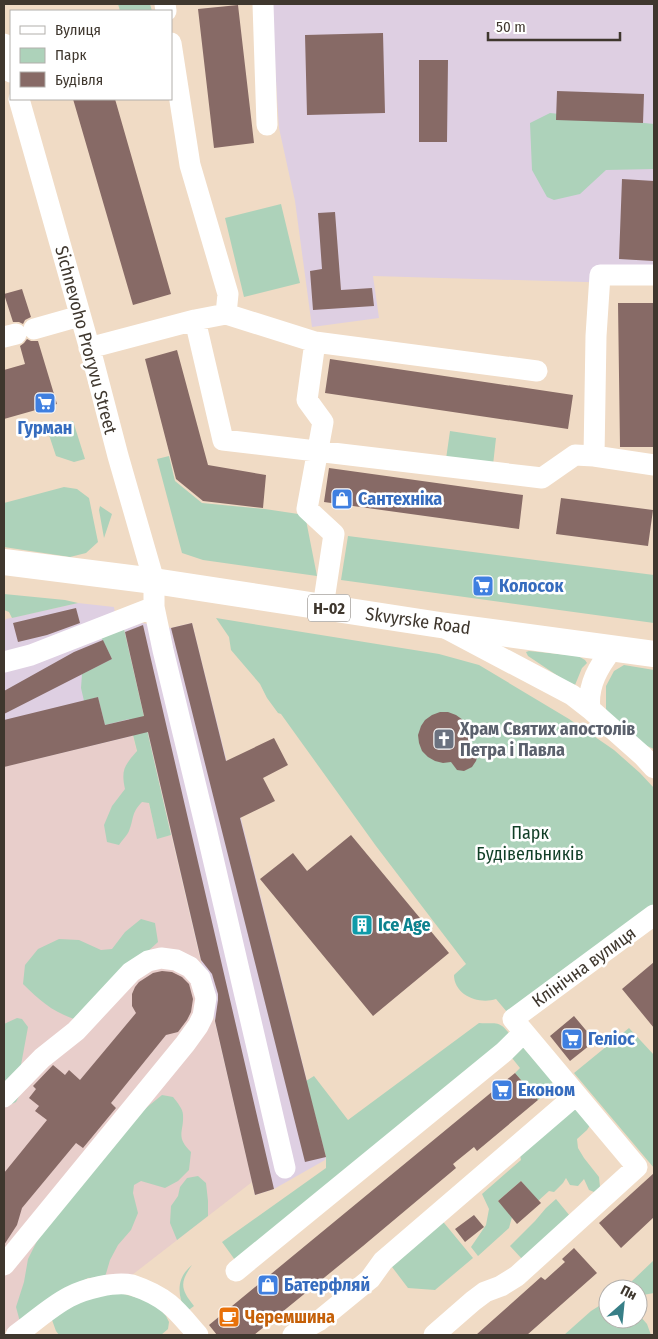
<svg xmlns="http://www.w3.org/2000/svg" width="658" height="1339" font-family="'Fira Sans Condensed',sans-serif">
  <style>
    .industrial { fill: #decfe2 }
    .education { fill: #e8cecb }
    .green { fill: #add2ba }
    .building { fill: #876a66 }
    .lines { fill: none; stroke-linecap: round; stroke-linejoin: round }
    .minor { stroke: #fff; stroke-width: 21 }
    .major { stroke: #fff; stroke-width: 26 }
    .labels { text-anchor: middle; stroke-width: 5; stroke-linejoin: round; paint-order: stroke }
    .shield { fill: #fff; stroke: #79736d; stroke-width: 1 }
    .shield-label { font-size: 16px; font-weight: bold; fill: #3f372e }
    .street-label { font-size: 18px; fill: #3f372e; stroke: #fff }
    .shop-label { font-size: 18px; font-weight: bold; fill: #366cbe; stroke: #fff; text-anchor: start }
    .worship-label { font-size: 18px; font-weight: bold; fill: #5b616d; stroke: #fff; text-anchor: start }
    .park-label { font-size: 18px; fill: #113f27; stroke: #fff }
    .culture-label { font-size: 18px; font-weight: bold; fill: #0d838f; stroke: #fff; text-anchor: start }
    .food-label { font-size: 18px; font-weight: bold; fill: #c56008; stroke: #fff; text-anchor: start }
  </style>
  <rect width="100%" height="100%" fill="#f0dbc5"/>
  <!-- industrial -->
  <path class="industrial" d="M271,4H654V284L373,276L379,318L312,327L295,201L279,128Z
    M78,603L114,607L133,736L4,767V622L6,619Z
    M142,623L171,628L192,623L326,1157L325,1160L274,1189L255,1195L124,629Z"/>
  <!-- education -->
  <path class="education" d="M133,736L157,838L171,835L252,1182L132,1275L88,1278L61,1292L4,1332V767Z"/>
  <!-- green -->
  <path class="green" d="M118,4H150L152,11H120Z
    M550,113L654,124V169L606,170L580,194L554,200L547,197L532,170L530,123Z
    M281,204L300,283L244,297L225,218Z
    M73,421L85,459L74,462L56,456L47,429Z
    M450,431L496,438L493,465L446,459Z
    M169,456L175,481L202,503L265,509L305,515L317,576L203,560L182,553L157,459Z
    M64,487L77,489L89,498L98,542L86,553L70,557L4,547V503Z
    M100,506L112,514L104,538L99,510Z
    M348,536L654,575V623L341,580Z
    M4,594L65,600L78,603L12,618L9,612L4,610Z
    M216,618L439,654L479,665L569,719L614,750L640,773L654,788V915L513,1019L496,999C479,1005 454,995 454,975L466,964L376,846L281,714L278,713L267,698L260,684L231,650L229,637Z
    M124,629L171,835L157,839L149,803L142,802C131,813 134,819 129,831C127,836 122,840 119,845L107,842L104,825L112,806L125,789C121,770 124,766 137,751L129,719L105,725L98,697L84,701L81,688L82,674L112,659L101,637Z
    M529,651L578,656L585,660L587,663L582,668L575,685L564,680L528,656L526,652Z
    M624,665L654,670V749L647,746L612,719L606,709V686L614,671Z
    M141,919L155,923L158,942L74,1019C53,1012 39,1000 23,984L25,965L38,949L59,939L79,940L101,950L112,949L125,932Z
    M17,1018L22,1019L28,1027L21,1065L22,1090L16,1102L5,1107L4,1106V1024Z
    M479,1023C499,1024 499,1020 512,1037L235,1260L222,1242L326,1168V1157L306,1081L314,1076L348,1120Z
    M629,1028L654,1055V1168L574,1073Z
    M520,1044L553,1081L549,1091L538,1100L515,1073L520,1068L508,1053Z
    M162,1095L173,1097C177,1102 183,1109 183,1115C184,1133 175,1136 191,1152L189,1170L178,1181L165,1188L141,1181L134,1185L133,1193L138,1213L131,1230L118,1245L110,1260L105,1277L88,1278L61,1292L20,1322L16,1307L24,1282L28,1259L44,1227L141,1112Z
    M571,1108L581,1109L592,1122L587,1130L577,1139L578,1148L584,1158L599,1177L600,1187L594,1192L589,1190L584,1179L578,1186L570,1185L566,1178L563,1183L554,1192L549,1191L538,1201L521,1181L498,1201L512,1217L509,1228L478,1256L471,1247L486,1225L489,1209L482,1194L521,1160L520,1155Z
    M198,1176L206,1183L208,1201V1216L177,1240L170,1223L171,1206L178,1196L180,1187L187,1178Z
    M556,1199L570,1216L522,1259L510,1246L535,1221L546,1208Z
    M440,1218L473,1258L435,1290L408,1288L389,1263Z
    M654,1260V1293L643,1295L631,1282Z
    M192,1265C179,1283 181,1290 194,1306L186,1312C177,1295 176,1278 192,1265Z
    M120,1293L153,1302L166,1316L169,1322L168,1329L161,1335H59L56,1331L52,1320L58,1313L96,1295Z
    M607,1301H608V1319H628L630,1324L626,1329L640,1316L647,1324L651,1335H564L591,1311Z"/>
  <!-- building -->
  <path class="building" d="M238,5L254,143L214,148L198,9Z
    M383,33L385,113L307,115L305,35Z
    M419,60H448L447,142H419Z
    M557,91L644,94L643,123L556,120Z
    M73,99H115L171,294L133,305Z
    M622,179L654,181L653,261L619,259Z
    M335,212L341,290L372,288L374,306L313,310L310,271L322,269L318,213Z
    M22,289L31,317L25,320L23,324L19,322H13L4,294Z
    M618,303H654V447H620Z
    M27,339L31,341H38L57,404L4,419V370L25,364L20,346L24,343Z
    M177,350L208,465L266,475L263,508L203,501L176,479L145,359Z
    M330,359L573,395L568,429L325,393Z
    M329,468L523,495L519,529L324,502Z
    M561,498L653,510L648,546L556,534Z
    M76,608L80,623L47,635L18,642L13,623Z
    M192,623L226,761L274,738L288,765L263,778L275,801L240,818L326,1157L305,1162L171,628Z
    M143,625L274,1189L255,1195L215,1021L218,1000V994L212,974L201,960L148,732L4,767V720L98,697L105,725L144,716L125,632Z
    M103,640L112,659L4,714V691L74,652Z
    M440,712H448L456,715L463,720L467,728L471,745L477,746L478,754L476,761L472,767L464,771L457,770L451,762L443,763L435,761L428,757L422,751L419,743L418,735L421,726L425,720L432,715Z
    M351,835L449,953L373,1016L260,879L293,853L307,871Z
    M654,962V1028L622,989Z
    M162,971L172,972L182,977L189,984L193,999L191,1012L187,1020L178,1032L166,1035L111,1103L116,1108L83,1148L76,1143L22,1208L17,1225L4,1245V1173L47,1120L35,1111L39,1106L29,1098L36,1089L33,1086L53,1065L65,1075L69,1070L80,1080L136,1013L132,1006V994L135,987L139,982L153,973Z
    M574,1016L595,1041L570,1061L550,1036Z
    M515,1073L538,1100L477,1151L474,1147L453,1164L456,1168L363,1246L254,1335H217L209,1325Z
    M654,1173V1217L621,1248L599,1223Z
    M521,1181L541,1203L517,1224L498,1201Z
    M474,1215L484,1227L465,1242L455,1229Z
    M574,1248L597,1273L527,1335H476L541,1277L545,1280L565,1262L562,1259Z"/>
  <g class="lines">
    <!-- minor -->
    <path class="minor" d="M165,4L166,11
      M263,4L267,125
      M171,43L190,165L228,294L226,314
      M4,44L11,72
      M19,99L93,360L118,456L154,581V607L163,650L206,828L285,1168
      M195,320L223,440L542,478L575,455L594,456L654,465
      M34,329L80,316
      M4,337L16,334
      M89,348L195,320L226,314L315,342
      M594,456L596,336L600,275H654
      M323,607L334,534L307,509L323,422L307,400L315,342L537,371
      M447,629L572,695L590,709L643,756L654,768
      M4,662L31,655L154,607
      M590,709C587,685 599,666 613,648
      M4,1097L42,1058L76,1031L131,972L148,961L161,958L176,960L190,967L200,978L206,998L203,1016L198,1026L185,1044L4,1265
      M236,1271L504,1052L523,1033
      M16,1335C33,1323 50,1307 69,1297C84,1289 115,1281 132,1285C144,1289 159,1296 169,1304C180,1313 189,1325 198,1335
      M293,1335L320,1320L370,1279L383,1261L576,1095
      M434,1335L473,1301L485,1292L501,1286L517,1276L637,1167L513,1019L654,915"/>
    <!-- major -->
    <path class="major" d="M4,562L154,581L440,625L654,654"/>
  </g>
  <!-- icons -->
  <defs>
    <g id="supermarket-square" transform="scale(1.125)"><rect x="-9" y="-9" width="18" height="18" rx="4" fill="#3f7fe0" stroke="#fff"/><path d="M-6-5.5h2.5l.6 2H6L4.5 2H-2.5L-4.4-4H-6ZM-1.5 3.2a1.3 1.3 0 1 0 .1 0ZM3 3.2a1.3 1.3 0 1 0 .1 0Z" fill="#fff"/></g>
    <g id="shop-square" transform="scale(1.125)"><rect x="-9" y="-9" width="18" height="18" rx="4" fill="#3f7fe0" stroke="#fff"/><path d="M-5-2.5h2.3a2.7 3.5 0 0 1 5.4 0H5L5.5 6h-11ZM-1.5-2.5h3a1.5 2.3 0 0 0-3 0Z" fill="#fff"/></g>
    <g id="church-square" transform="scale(1.125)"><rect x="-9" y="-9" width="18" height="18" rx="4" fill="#6b7280" stroke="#fff"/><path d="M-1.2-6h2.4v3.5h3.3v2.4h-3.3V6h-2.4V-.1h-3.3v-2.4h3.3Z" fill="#fff"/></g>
    <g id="building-square" transform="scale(1.125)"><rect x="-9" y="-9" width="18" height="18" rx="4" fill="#0f9aa8" stroke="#fff"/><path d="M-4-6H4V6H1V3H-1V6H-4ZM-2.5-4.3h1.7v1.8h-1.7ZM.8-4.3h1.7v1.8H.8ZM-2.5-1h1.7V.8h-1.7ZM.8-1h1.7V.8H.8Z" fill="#fff"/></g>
    <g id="cafe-square" transform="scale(1.125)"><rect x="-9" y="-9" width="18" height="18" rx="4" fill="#e8710a" stroke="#fff"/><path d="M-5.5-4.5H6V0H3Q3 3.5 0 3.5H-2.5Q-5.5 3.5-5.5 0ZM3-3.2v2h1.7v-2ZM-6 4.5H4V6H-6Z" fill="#fff"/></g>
  </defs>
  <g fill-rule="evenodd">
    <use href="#supermarket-square" x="45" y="403"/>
    <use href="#shop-square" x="342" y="499"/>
    <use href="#supermarket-square" x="483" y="586"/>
    <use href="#church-square" x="444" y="739"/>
    <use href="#building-square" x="362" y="925"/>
    <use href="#supermarket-square" x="572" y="1039"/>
    <use href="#supermarket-square" x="502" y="1090"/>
    <use href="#shop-square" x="268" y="1285"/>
    <use href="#cafe-square" x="229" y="1317"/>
  </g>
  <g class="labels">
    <!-- shield labels -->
    <rect class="shield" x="308" y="594.5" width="42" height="27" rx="4"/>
    <g class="shield-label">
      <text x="329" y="614">Н-02</text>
    </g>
    <!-- street labels -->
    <g class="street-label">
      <text transform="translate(86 340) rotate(75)" y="6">Sichnevoho Proryvu Street</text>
      <text transform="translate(418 621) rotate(8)" y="6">Skvyrske Road</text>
      <text transform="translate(584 967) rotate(-36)" y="6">Клінічна вулиця</text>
    </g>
    <!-- shop labels -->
    <g class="shop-label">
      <text x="45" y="434" text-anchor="middle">Гурман</text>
      <text x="358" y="505">Сантехніка</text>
      <text x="499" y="592">Колосок</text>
      <text x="588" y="1045">Геліос</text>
      <text x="518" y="1096">Економ</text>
      <text x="284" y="1291">Батерфляй</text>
    </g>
    <!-- worship labels -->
    <g class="worship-label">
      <text x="460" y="735">Храм Святих апостолів<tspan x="460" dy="21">Петра і Павла</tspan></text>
    </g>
    <!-- park labels -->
    <g class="park-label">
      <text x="530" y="839">Парк<tspan x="530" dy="21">Будівельників</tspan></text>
    </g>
    <!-- culture labels -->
    <g class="culture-label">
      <text x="378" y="931">Ice Age</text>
    </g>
    <!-- food labels -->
    <g class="food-label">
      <text x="245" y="1323">Черемшина</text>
    </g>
  </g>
  <!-- border -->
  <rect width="658" height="1339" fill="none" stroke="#3f372e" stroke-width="10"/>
  <!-- legend -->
  <rect x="10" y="10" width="162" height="90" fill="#ffffff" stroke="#b2afab"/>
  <rect x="20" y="26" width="25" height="8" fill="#ffffff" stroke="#b2afab"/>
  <text x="55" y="35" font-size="15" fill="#3f372e">Вулиця</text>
  <rect x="20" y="48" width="25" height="15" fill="#add2ba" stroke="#b2afab"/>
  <text x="55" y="60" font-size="15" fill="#3f372e">Парк</text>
  <rect x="20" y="72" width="25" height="15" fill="#876a66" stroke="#b2afab"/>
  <text x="55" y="85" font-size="15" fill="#3f372e">Будівля</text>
  <!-- north arrow -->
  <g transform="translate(623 1304) rotate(27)"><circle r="24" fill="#ffffff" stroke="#b2afab"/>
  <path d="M0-4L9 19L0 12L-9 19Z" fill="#387f87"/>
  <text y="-8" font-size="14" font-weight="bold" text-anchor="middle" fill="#3f372e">Пн</text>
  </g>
  <!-- scale -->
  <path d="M488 32v8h132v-8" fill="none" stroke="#3f372e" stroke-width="2.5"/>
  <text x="496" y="32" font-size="15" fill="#3f372e" stroke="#ffffff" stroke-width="4" paint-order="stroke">50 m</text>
</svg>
